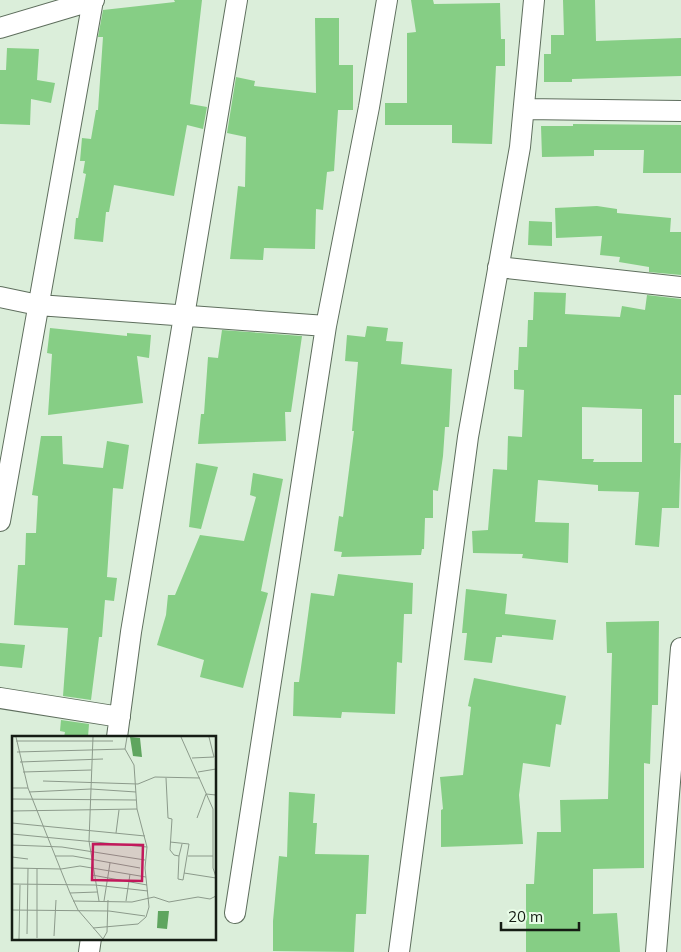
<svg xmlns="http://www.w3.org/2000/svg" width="681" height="952" font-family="Mulish,sans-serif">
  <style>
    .building { fill: #86ce85; fill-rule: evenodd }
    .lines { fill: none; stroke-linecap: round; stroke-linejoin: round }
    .street-casing { stroke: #5e6e5d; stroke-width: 22 }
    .street { stroke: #fff; stroke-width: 20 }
    .inset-road { fill: none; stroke: #8c9a8b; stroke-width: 1 }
    .view { fill: #c2185b; fill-opacity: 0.15; stroke: #c2185b; stroke-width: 2.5 }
    .inset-edge { fill: none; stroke: #151c14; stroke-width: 2.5 }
  </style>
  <rect width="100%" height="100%" fill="#dbeeda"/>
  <!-- building -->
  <path class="building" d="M174,0H202L190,104L207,107L203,129L187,125L174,196L114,185L109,212H106L103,242L74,239L76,218H78L86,174L83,173L85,161H80L82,138L91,139L96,110H98L103,37H98L103,10L175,2Z
    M411,0H433L434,4L500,3L501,39H505V66H496L492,144L452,143V125H385V103H407V33L416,32Z
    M563,0H595L596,41L681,38V76L572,79V82H544V54H551V35H564Z
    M315,18H339V65H353V110H338L334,171L327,172L323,210L316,209L315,249L264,248L263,260L230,259L238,186L245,187L246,137L227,133L236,77L255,81L254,86L316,93Z
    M7,48L39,49L37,80L55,83L51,103L31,99L30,125L0,124V70H6Z
    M573,124L681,125V173H643L644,150H594V156L542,157L541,126H573Z
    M597,206L617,209V213L671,218L670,232H681V275L649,272V267L619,262L620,257L600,255L602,236L556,238L555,208Z
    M529,221L552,222V246L528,245Z
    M534,292L566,293L565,314L620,317L622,306L645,310L647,295L681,299V395H674V443H681L679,508H662L659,547L635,545L639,492L598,491V485L538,480L535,522L569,523L568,563L522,558L523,554L473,553L472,531L488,530L493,469L507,470L508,436L522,437L524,390L514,389V370H518L519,347H527L528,320H533ZM582,407L642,409V462H593L594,459H582Z
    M367,326L388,328L386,341L403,342L401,364L452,369L449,427H445L443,456L438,491L433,490V518H425L424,549H422L421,555L341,557L342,552L334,551L339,516L343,517L354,431H352L358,362L345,361L347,335L365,337Z
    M50,328L127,336V333L151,335L149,358L137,356L143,403L48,415L52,354L47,353Z
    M222,330L302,336L291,412H285L286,441L198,444L201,414H204L208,357L218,358Z
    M41,436H62L63,464L103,468L107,441L129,445L123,489L113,488L107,577L117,578L114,601L105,600L102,637H99L91,700L63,696L68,628L14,625L18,565H25L26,533H36L38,496L32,495Z
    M196,463L218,467L201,529L189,527Z
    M253,473L283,479L261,591L268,593L243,688L200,677L204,660L157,645L166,615L168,595H175L200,535L244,541L256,497L250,495Z
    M338,574L413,583L412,614H404L402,663L397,662L395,714L342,712L341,718L293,716L294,682H299L311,593L334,596Z
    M466,589L507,594L505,614L556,620L553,640L502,635V637H496L492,663L464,660L467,633H462Z
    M659,621L658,705H652L650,764L644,763V868L593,869V914L617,913L620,952H526V884H534L537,832H561L560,800L608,799L612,653H607L606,622Z
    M0,643L25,645L22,668L0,666Z
    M474,678L566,696L561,725L556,724L550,767L523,763L519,795L523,844L441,847V810L443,809L440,777L463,775L471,707L468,706Z
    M61,720L89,724L88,737H64L65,732L60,731Z
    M289,792L315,794L313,823H317L315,854L369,855L366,914H356L354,952L273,951V921L279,856L287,857Z"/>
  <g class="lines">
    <!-- street casing -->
    <g class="street-casing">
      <path id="street" d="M0,28L94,0
        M524,109L681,111
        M498,267L681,287
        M0,297L38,305L326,326
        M0,521L93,0
        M0,698L120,717
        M117,737L131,632L237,0
        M235,913L326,326L369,107L387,0
        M89,952L91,938
        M399,952L468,437L520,147L534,0
        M656,952L681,648"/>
    </g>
    <!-- street -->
    <use href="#street" class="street"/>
  </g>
  <!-- overview -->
  <g transform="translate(12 736)">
    <rect width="204" height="204" fill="#dbeeda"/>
    <path d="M118,1L128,2L130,21L121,20ZM146,175H157L155,193L145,192Z" fill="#5fa55f"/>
    <path class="inset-road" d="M4,1L16,52L58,157L66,174L91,203M81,1L77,105L87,165M169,1L201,73V132L204,141M4,5H101M5,16L113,13M180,22L202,21L197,1M8,26L91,23M11,36L79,34M186,36L204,33M154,42L156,82L160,83L158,114L162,119L167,120L170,108M31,45L126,48L143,41L188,42M0,52H16M17,56L79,53L124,56M0,63L124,64M0,75L125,73M185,82L194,58L204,59M0,87L133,100M104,97L107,74M0,98L135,111M158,106L177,108L171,144L166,143L167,120M0,109L50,111L133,124M43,120H61L128,132M176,120H201M0,121L16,123M0,132L49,133L68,130L134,141M172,137L204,142M80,139L135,149M0,148L83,149L136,155M58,157L85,156M61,165L120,166L142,161L157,166L186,161L198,163L204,160M92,165L98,127M114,165L118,138M0,174L97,175L133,180M81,192L126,188L134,181L137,171L133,132L135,111L125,73L122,29L113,13L115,1M15,198L16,132M42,200L44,164M25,202V133M7,203L8,149M91,203L95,196L96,164"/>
    <path class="view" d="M81,108L131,109L130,145L80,144Z"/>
    <rect width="204" height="204" class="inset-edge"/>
  </g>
  <!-- scale -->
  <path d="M501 922v8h78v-8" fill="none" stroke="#151c14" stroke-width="2.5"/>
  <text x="508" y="922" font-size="15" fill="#151c14" stroke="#e8fce7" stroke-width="4" paint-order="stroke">20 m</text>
</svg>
